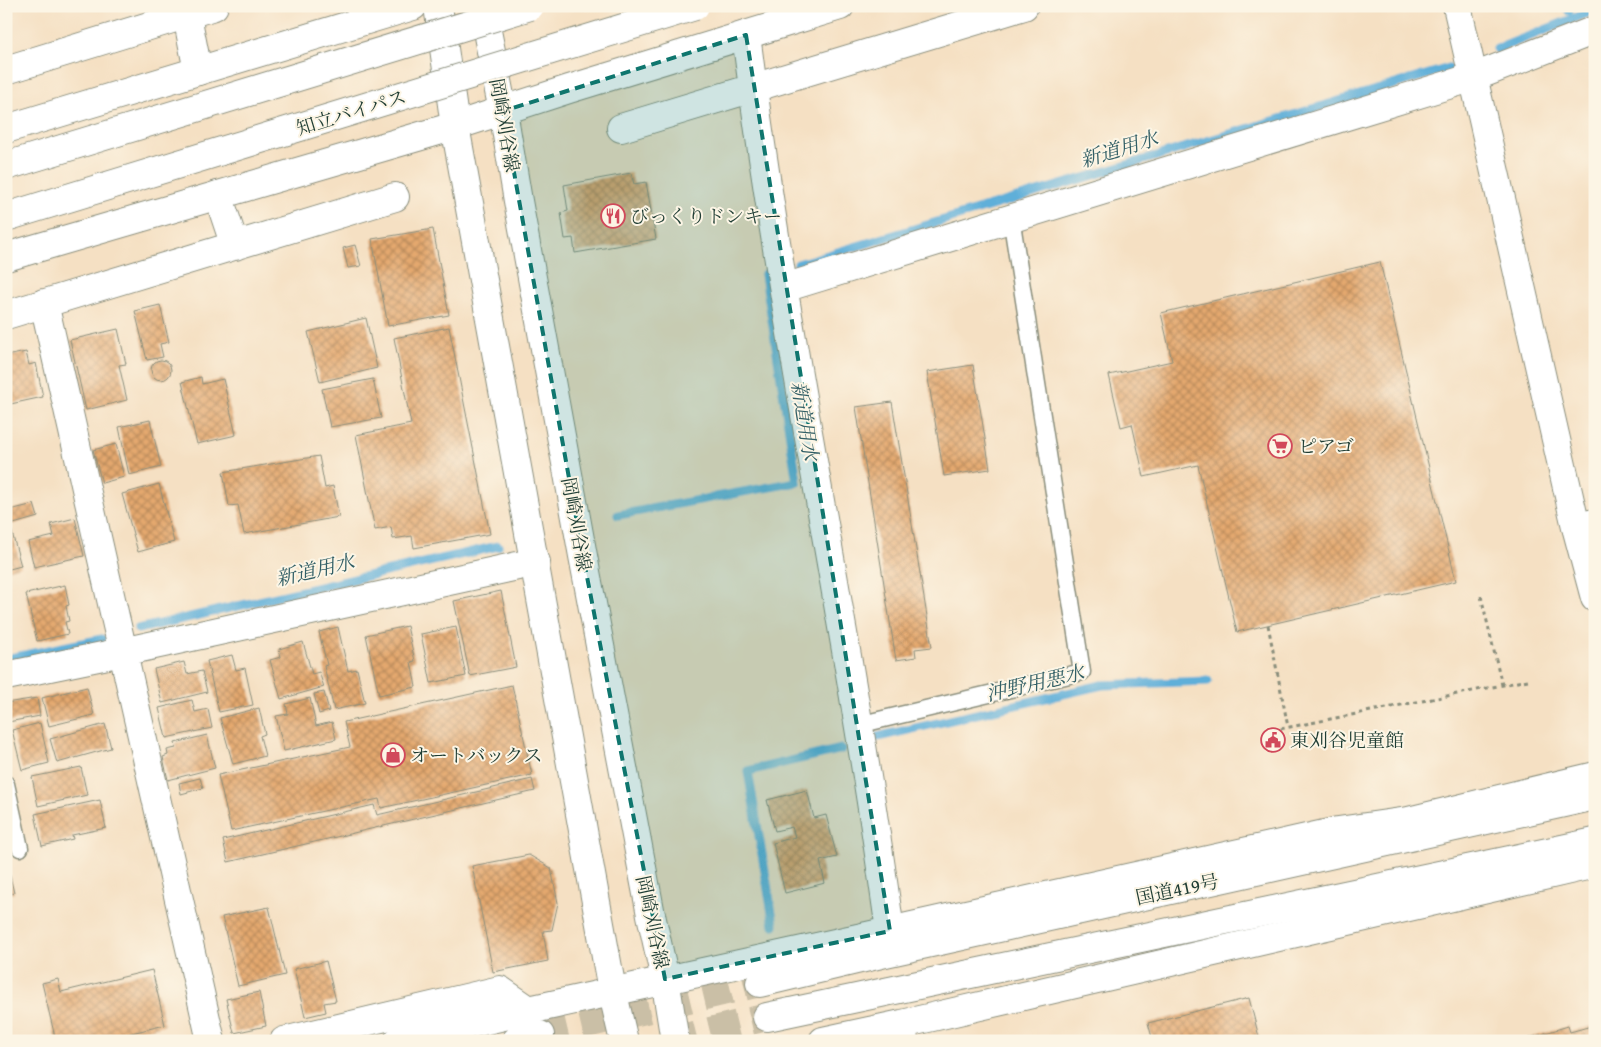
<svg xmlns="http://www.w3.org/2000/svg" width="1601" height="1047" font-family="'Gentium Book Plus','Noto Serif JP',serif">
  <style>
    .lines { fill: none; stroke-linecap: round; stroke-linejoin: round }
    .stream { stroke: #5eafd9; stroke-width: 9 }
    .building { fill: url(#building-cross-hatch) }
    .highway-tunnel { stroke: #cabfa6; stroke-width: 28; stroke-dasharray: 28 14; stroke-linecap: butt }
    .lane-casing { stroke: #8a8e7c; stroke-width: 19 }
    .street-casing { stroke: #8a8e7c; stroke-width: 30 }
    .secondary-casing { stroke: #8a8e7c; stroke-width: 30 }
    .primary-casing { stroke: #8a8e7c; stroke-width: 30 }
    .highway-casing { stroke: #8a8e7c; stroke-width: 30 }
    .path { stroke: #8a8e7c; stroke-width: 3; stroke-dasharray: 4 4; stroke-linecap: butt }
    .lane { stroke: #fff; stroke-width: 16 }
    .street { stroke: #fff; stroke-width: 28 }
    .secondary { stroke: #fff; stroke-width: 28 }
    .primary { stroke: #fff; stroke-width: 28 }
    .highway { stroke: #fff; stroke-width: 28 }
    .highway-bridge-casing { stroke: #8a8e7c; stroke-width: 30; stroke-linecap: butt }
    .highway-bridge { stroke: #fff; stroke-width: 28 }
    .marked { fill: #0f766e; fill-opacity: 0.2; stroke: #0f766e; stroke-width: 4; stroke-dasharray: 10 6; stroke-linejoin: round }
    .labels { text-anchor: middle; stroke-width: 4; stroke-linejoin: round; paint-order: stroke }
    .street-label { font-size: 19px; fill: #1f3d34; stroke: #fcf5e5 }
    .poi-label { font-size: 19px; fill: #1f3d34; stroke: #fcf5e5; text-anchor: start }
    .water-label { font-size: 20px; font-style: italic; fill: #325f66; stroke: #fcf5e5 }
  </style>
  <defs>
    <pattern id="building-cross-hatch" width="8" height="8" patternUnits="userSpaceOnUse" patternTransform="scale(1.25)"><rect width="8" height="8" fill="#e4a86e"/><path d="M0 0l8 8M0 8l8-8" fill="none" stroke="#b88a5b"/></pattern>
  </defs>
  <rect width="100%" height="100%" fill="#fcf5e5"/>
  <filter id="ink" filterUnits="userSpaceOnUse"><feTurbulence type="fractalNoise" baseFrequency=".02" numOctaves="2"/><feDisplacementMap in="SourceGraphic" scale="10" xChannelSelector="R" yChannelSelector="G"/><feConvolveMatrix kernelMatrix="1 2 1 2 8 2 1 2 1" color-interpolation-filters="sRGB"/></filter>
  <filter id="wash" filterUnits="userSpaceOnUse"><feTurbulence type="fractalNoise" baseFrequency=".0096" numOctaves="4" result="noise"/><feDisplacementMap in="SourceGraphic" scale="20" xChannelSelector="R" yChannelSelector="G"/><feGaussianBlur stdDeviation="1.12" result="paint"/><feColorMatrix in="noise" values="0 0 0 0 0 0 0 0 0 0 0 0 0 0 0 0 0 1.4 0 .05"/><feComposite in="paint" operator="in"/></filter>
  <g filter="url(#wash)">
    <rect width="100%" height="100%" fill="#f5e0c3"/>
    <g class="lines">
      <!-- stream -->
      <path class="stream" d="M1568,6L1569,11
        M1497,49L1595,10
        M798,264L1449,68
        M618,515L797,482L765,274
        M138,629L498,546
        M6,659L102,639
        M873,738L1102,685L1208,681
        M774,925L748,771L842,749"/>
    </g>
    <g id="blocks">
      <!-- building -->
      <path class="building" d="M631,173L634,184L646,182L656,239L575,253L573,238L565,239L561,213L568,211L564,185Z
        M433,229L449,315L388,326L372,239Z
        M355,245L361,266L348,268L343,248Z
        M1380,262L1456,581L1237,632L1198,465L1144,477L1132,424L1121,427L1109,375L1172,361L1161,313Z
        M160,305L169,342L160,344L163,357L147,360L135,311Z
        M366,318L377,368L320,382L308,332Z
        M449,327L490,534L414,548L412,536L393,539L391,527L375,530L356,435L411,424L394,338Z
        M118,329L126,364L119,365L127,400L86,410L70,340Z
        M26,352L29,365L36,363L43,397L6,405V356Z
        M151 370a10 10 0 1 1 20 0a10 10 0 1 1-20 0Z
        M973,365L990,469L944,476L927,372Z
        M201,377L202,384L223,379L236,435L197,444L182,382Z
        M373,379L381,418L330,427L322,389Z
        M892,402L932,647L915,649L916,657L896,660L856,407Z
        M150,420L161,467L129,475L119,427Z
        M116,444L124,477L102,483L93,450Z
        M319,456L325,488L333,486L339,517L244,534L238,505L229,506L223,472Z
        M159,484L174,542L138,552L122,494Z
        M34,504L38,517L10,525L21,566L6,570V511Z
        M75,518L84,556L34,567L28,542L54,536L51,524Z
        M65,585L69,605L66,606L69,621L65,622L68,634L37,641L26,594Z
        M501,591L516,667L470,676L454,601Z
        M407,626L415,661L411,662L416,687L379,695L366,635Z
        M338,627L348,671L357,669L365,703L334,710L324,666L327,665L319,632Z
        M456,627L466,676L431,683L421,634Z
        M303,642L312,674L319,672L324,687L281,699L270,660L281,657L279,649Z
        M232,655L236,670L245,668L253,705L219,712L207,661Z
        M184,662L187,674L202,671L207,692L162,703L154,669Z
        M512,685L532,775L381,808L379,799L231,831L218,775L350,747L344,722Z
        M87,687L94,715L49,726L42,698Z
        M324,692L329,711L319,714L314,694Z
        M37,698L40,716L8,722L6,703Z
        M310,698L316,726L332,722L336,739L284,751L276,716L288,714L286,704Z
        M192,700L195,712L208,709L212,728L166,738L159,708Z
        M259,708L265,734L260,736L265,756L233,764L220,718Z
        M40,723L49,763L22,770L12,730Z
        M105,724L111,748L57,763L50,739Z
        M207,735L215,768L168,780L163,757L168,755L167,750L176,748L175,743Z
        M81,767L87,795L38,806L32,777Z
        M200,778L203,788L181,794L179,783Z
        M532,779L535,791L228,862L223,840L374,805L377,815Z
        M807,790L814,818L826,815L837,857L820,861L825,883L785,893L773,843L795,837L792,827L775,831L767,800Z
        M100,800L106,828L72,835L73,839L42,846L35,814Z
        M529,855L551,868L558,903L552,930L543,931L548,961L493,972L472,866Z
        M6,859L14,893L6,895Z
        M269,907L285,975L238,986L222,917Z
        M326,961L336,1001L324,1003L326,1012L305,1017L294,969Z
        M152,970L165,1025L98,1041H56L42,983L58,979L61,992Z
        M259,992L266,1026L234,1033L226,999Z
        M1249,998L1260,1041H1153L1148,1023Z
        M1595,1025V1041H1520L1568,1026L1570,1032Z"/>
    </g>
  </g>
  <g filter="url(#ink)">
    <use href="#blocks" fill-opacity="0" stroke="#8a8e7c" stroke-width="1"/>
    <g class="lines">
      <!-- highway-tunnel -->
      <path class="highway-tunnel" d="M540,1035L760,983
        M669,1041L767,1017"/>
      <!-- lane casing -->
      <g class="lane-casing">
        <path id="lane" d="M858,725L1082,672L1011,217
          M6,784L20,848"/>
      </g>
      <!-- street casing -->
      <g class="street-casing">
        <path id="street" d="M185,6L198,71
          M6,70L214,6
          M621,128L1024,6
          M218,195L235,246
          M784,288L1474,77L1595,30
          M44,303L211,1041
          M6,315L395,197
          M1576,527L1595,523
          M6,676L122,652L536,562
          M890,931L1338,831L1408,821L1595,776
          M902,1024L1595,864
          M284,1041L500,990L529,1010L890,931C849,631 784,335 746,35
          M823,1041L902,1024L904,1041"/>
      </g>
      <!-- secondary casing -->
      <g class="secondary-casing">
        <path id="secondary" d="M1457,6L1576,527L1595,598"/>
      </g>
      <!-- primary casing -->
      <g class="primary-casing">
        <path id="primary" d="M438,6L455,126L612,990L624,1041
          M482,6L503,111L518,201L583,556L651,915L665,979L675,1041"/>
      </g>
      <!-- highway casing -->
      <g class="highway-casing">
        <path id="highway" d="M6,129L413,6
          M6,257L455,126L569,89L840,6
          M760,983L886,953L1595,796
          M767,1017L1595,842
          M398,1041L529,1010
          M516,1041L540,1035"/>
      </g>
      <!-- path -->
      <path class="path" d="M1481,596L1502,685
        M1268,625L1288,727
        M1265,732L1528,680"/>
      <!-- lane -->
      <use href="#lane" class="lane"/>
      <!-- street -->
      <use href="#street" class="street"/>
      <!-- secondary -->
      <use href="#secondary" class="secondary"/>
      <!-- primary -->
      <use href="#primary" class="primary"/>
      <!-- highway -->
      <use href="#highway" class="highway"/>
      <!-- highway-bridge casing -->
      <g class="highway-bridge-casing">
        <path id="highway-bridge" d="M6,166L530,6
          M6,217L695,6"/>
      </g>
      <!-- highway-bridge -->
      <use href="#highway-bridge" class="highway-bridge"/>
    </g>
  </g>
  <!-- marked area -->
  <path class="marked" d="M746,35L890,931L665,979L583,556L503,111Z"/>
  <!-- icons -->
  <defs>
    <g id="restaurant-ring" transform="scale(1.25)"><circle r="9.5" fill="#fcf5e5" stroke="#d1495b" stroke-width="1.5"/><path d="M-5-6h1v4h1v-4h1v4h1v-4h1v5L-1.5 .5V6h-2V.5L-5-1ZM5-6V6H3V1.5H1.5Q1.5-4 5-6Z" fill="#d1495b"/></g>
    <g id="supermarket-ring" transform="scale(1.25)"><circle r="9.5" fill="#fcf5e5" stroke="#d1495b" stroke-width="1.5"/><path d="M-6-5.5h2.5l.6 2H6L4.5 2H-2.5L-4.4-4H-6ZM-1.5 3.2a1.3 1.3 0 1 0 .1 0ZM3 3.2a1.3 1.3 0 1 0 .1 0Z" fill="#d1495b"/></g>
    <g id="civic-ring" transform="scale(1.25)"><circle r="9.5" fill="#fcf5e5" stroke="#d1495b" stroke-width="1.5"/><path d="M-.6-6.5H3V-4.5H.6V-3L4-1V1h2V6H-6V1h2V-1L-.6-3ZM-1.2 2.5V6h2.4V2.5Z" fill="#d1495b"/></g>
    <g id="shop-ring" transform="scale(1.25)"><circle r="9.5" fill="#fcf5e5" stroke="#d1495b" stroke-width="1.5"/><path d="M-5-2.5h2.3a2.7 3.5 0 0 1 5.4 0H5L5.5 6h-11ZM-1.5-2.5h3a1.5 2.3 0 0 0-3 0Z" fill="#d1495b"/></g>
  </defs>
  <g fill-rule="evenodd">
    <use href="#restaurant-ring" x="613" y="216"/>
    <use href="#supermarket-ring" x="1280" y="446"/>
    <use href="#civic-ring" x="1273" y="740"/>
    <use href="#shop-ring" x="393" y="755"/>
  </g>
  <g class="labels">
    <!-- street labels -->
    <g class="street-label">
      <text transform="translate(351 112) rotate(-17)" y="7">知立バイパス</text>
      <text transform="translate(505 125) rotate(80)" y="7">岡崎刈谷線</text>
      <text transform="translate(577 524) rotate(80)" y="7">岡崎刈谷線</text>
      <text transform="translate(1177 889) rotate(-12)" y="7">国道419号</text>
      <text transform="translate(653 922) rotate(78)" y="7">岡崎刈谷線</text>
    </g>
    <!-- poi labels -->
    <g class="poi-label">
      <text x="630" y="223">びっくりドンキー</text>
      <text x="1298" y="453">ピアゴ</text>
      <text x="1290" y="747">東刈谷児童館</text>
      <text x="410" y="762">オートバックス</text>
    </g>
    <!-- water labels -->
    <g class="water-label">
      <text transform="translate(1119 149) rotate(-17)" y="7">新道用水</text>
      <text transform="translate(805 421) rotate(81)" y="7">新道用水</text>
      <text transform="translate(315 570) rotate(-13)" y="7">新道用水</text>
      <text transform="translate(1035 683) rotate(-13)" y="7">沖野用悪水</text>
    </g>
  </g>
  <!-- margin -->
  <rect width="1601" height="1047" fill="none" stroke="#fcf5e5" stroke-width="25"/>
</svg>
